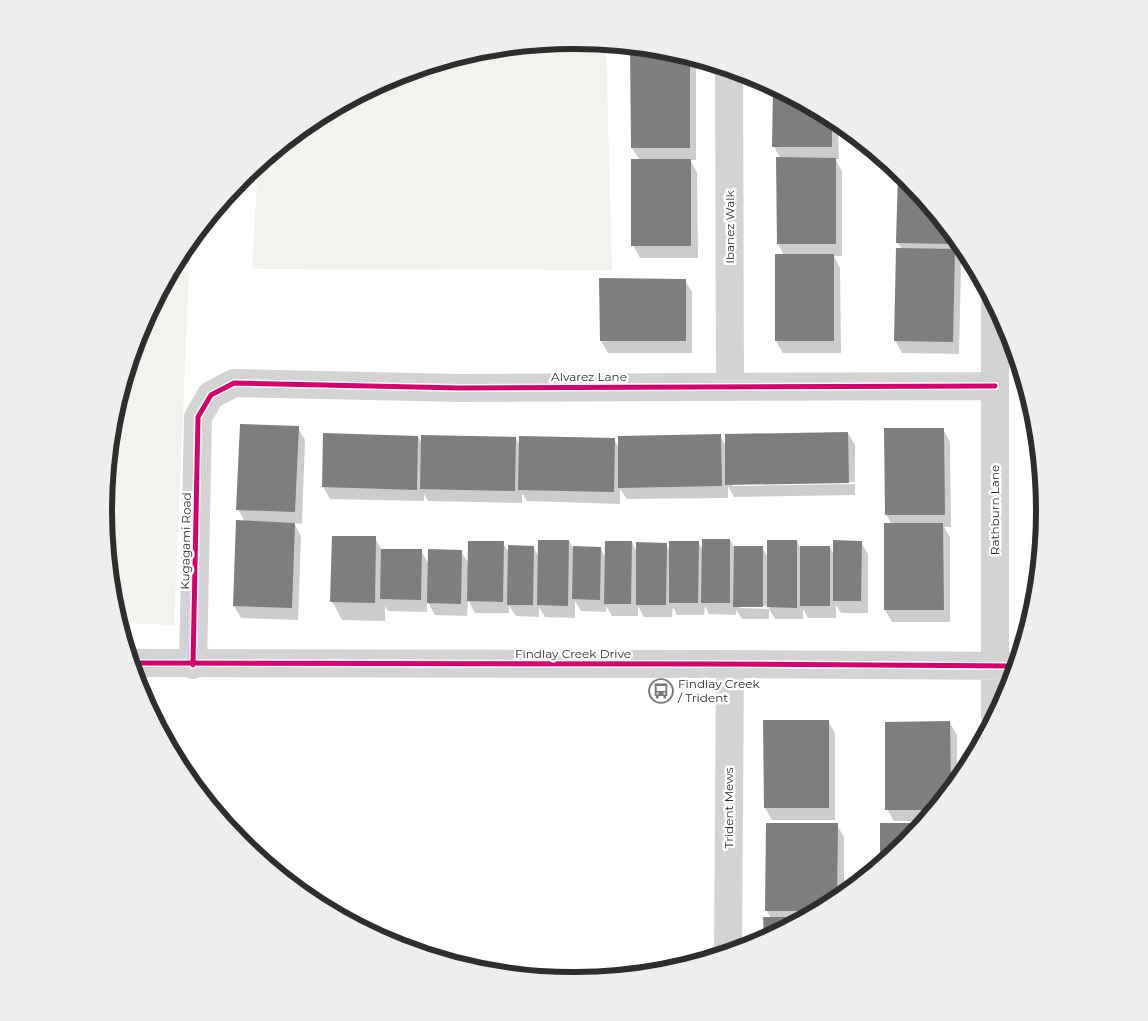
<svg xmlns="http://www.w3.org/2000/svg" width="1148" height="1021" font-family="Montserrat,sans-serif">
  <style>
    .green { fill: #f1f3ec }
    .shadow { fill: #0003; fill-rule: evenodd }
    .building { fill: #7e7e7e }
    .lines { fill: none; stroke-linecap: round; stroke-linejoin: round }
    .minor { stroke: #d3d3d3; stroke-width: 28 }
    .cycleway-casing { stroke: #fff; stroke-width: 8 }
    .cycleway { stroke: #d6006c; stroke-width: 5 }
    .labels { text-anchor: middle; stroke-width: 5; stroke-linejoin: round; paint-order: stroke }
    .street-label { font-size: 12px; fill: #2e2e2e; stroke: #fff }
    .poi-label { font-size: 12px; fill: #2e2e2e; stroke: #fff; text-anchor: start }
    .rim { fill: none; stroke: #2e2e2e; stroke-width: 6 }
  </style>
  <rect width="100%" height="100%" fill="#fff"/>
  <!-- green -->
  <path class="green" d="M574,40L606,43L612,270L252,269L258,164L313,119L394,76L482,49Z
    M171,271L189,272L174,625L119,623L112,602L104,510L113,418L139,330Z"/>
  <!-- shadow -->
  <path class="shadow" d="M632,46L666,49L696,58V160H690L697,172L698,258H640L633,245L640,160L632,148Z
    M774,86L838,122L839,159H835L842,171V256H834L840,268L841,353H783L776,341L784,255L778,244L781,159L774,147Z
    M899,171L907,178L962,246V256H957L961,263L959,354L902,353L895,340L902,249L897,242Z
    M685,280L692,292V353H608L601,341Z
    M298,428L305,440L302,524L294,523L301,536L298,620L241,618L234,606L245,522L238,509Z
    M943,429L950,442L951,527H944L950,537V622H892L885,610L892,525L886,514Z
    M848,433L855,445V482L732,484V486L855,484V495L734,497L728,486V498L627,499L620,489V504L527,501L522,493V503L428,501L424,494V501L330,499L323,487L418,437L422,444L516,438L520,446L614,439L619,448L720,436L726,446Z
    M375,538L382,550H421L429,565L461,551L469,564L503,543L510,554L533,547L539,557L569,541L575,552L600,548L606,558L632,542L637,552L666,544L670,551L698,542L703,550L730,540L734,547H762L768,557L797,541L800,547H830L835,556L861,542L868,554V613H841L836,605V618H808L803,609V619H775L769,609V619H742L736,610V615L709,614L705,606L704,615H677L673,607L672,617H644L638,606V616H612L606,606V612L581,611L575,601V618L545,617L539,607V617L516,616L509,606V613H475L468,600L467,616L435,615L427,601V612L388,611L385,606V621L342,620L332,601ZM740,606H769V609L740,608Z
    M828,721L835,733V820H772L765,808Z
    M950,723L957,735V782L925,821H894L887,809Z
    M882,824L922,825L906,843L881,864Z
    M837,825L844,837V895L835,902L765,939L771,918L767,911Z"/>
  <!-- building -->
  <path class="building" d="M630,46L666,49L690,56V148H631Z
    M773,86L832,118V147H772Z
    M776,157L836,158V244H777Z
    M631,159H691V246H631Z
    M898,171L907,178L956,238V244L896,243Z
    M896,248L955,249L953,342L894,341Z
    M775,254H834V341H775Z
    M599,278L686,279V341H600Z
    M240,424L299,426L295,512L236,510Z
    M884,428H944L945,515H885Z
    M848,432L849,483L725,485V434Z
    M323,433L418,436L417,490L322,487Z
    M721,434L722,486L618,488V436Z
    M421,435L516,437L515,491L420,489Z
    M519,436L615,438L614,492L518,490Z
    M236,520L295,523L292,608L233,606Z
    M884,523H943L944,610H884Z
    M332,536H376L375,603L330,602Z
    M702,539H730V603H701Z
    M538,540H569L568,606L537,605Z
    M767,540H797V608L767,607Z
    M833,540L862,541L861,601H833Z
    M468,541H504L503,602L467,601Z
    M605,541H632L631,604H604Z
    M669,541H699L698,603H669Z
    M636,542L667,543L666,605H636Z
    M508,545L534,546L533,605H507Z
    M573,546L601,547L600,600L572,599Z
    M734,546H763V607H733Z
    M800,546H830V606H800Z
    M381,549H422L421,600L380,599Z
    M428,549L462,550L461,604L427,603Z
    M763,720H829V808H764Z
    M950,721L951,789L934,810H885V722Z
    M766,823H838L837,900L817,911H765Z
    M880,823H923L906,843L880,865Z
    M763,917H807L764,940Z"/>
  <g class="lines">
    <!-- minor -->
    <path class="minor" d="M729,68L730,386
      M995,304V716
      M131,663L711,664L1016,666
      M193,665L198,417L211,395L234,383L460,388L995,386
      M728,953L730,664"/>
    <!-- cycleway casing -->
    <g class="cycleway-casing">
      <path id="cycleway" d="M131,663L711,664L1016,666
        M193,665L198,417L211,395L234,383L460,388L995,386"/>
    </g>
    <!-- cycleway -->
    <use href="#cycleway" class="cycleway"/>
  </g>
  <!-- icons -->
  <defs>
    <g id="bus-ring" transform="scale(1.25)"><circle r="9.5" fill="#fff" stroke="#777" stroke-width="1.5"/><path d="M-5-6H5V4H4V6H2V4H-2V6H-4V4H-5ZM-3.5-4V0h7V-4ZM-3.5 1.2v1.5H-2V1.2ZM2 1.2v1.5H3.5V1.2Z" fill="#777"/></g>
  </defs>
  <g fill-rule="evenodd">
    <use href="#bus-ring" x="661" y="691"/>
  </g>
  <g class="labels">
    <!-- street labels -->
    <g class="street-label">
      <text transform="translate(730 227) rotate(-90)" y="4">Ibanez Walk</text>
      <text x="589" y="381">Alvarez Lane</text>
      <text transform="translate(995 510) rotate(-90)" y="4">Rathburn Lane</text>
      <text transform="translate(186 541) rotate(-89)" y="4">Kugagami Road</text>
      <text x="573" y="658">Findlay Creek Drive</text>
      <text transform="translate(729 808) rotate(-90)" y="4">Trident Mews</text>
    </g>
    <!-- poi labels -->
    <g class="poi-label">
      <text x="678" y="688">Findlay Creek<tspan x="678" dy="14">/ Trident</tspan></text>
    </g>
  </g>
  <!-- crop -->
  <path d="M0 0H1148V1021H0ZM573 49H575A461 461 0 0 1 1036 510V511A461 461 0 0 1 575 972H573A461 461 0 0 1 112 511V510A461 461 0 0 1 573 49Z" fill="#eee" fill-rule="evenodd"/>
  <path class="rim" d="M573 49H575A461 461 0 0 1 1036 510V511A461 461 0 0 1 575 972H573A461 461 0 0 1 112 511V510A461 461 0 0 1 573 49Z"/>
</svg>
